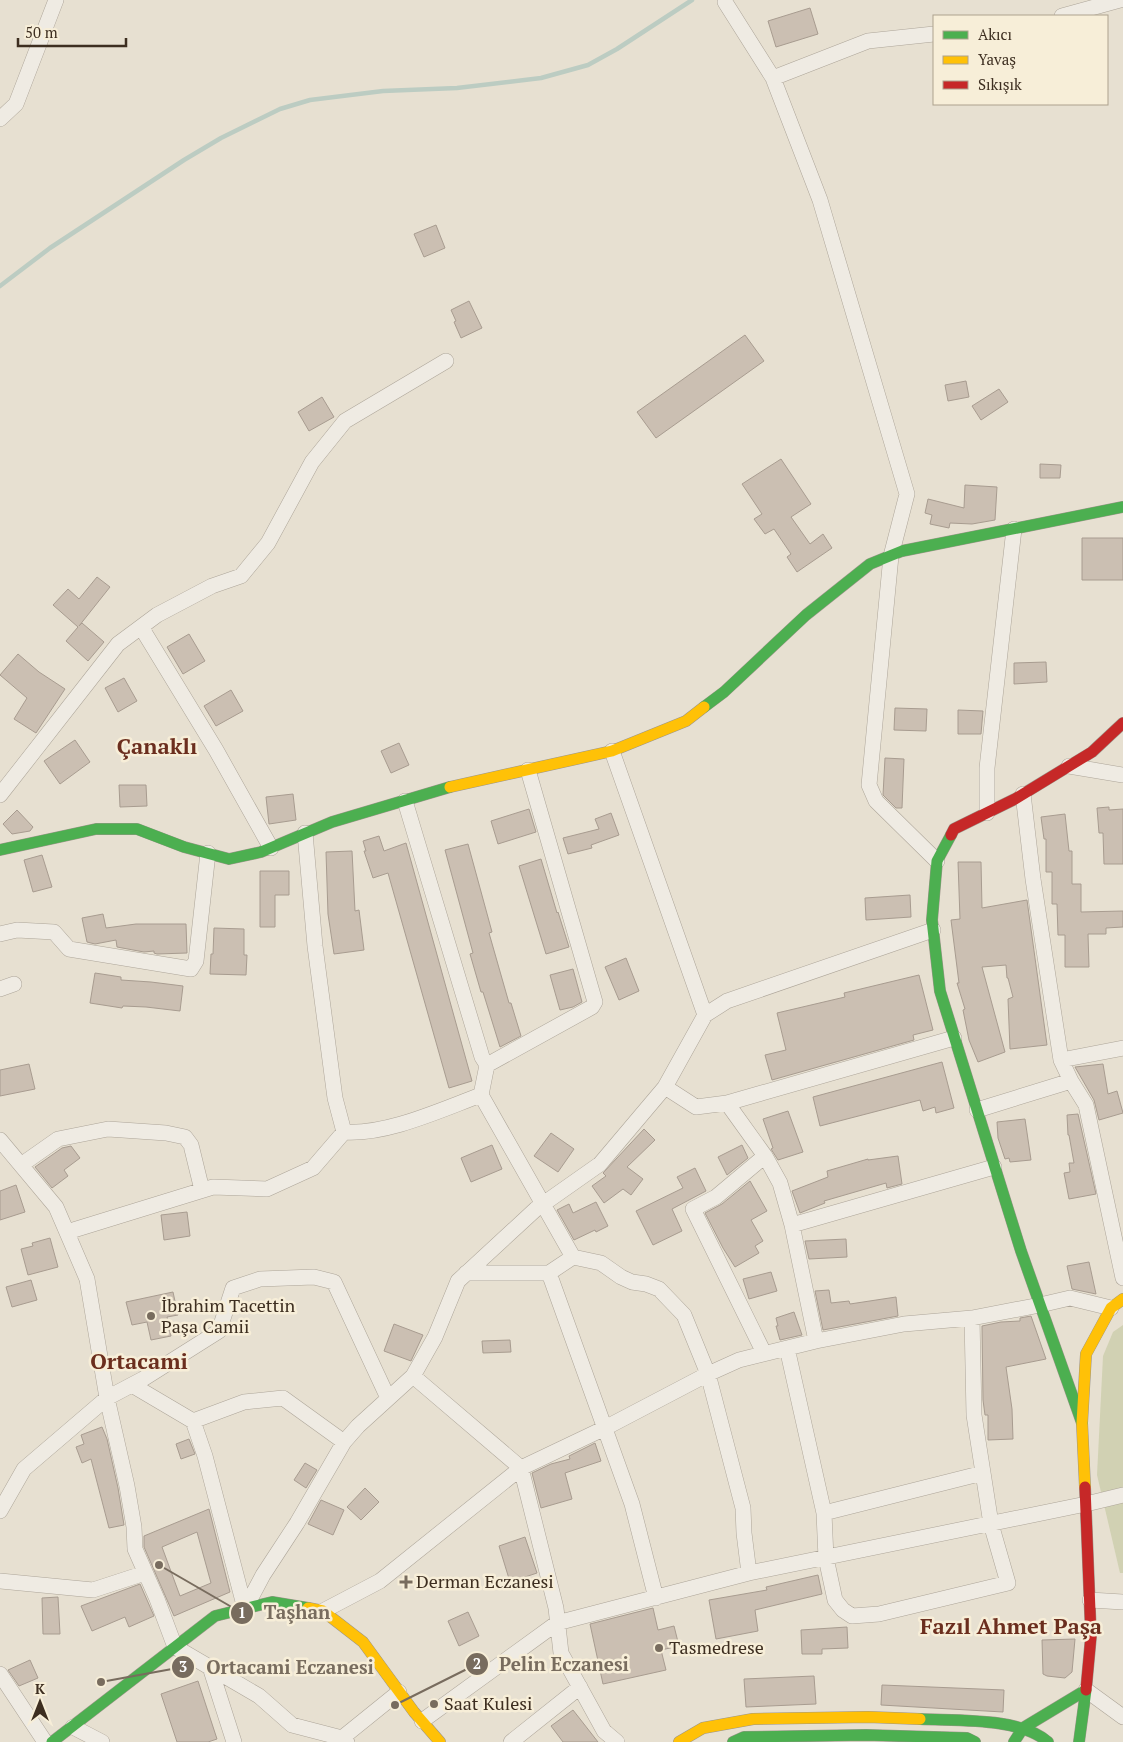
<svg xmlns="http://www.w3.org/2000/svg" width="1123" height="1742" font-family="'PT Serif',serif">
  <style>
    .cemetery { fill: #d1d1b3 }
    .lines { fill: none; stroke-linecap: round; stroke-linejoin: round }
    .stream { stroke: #bcccc2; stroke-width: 4.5 }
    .building { fill: #cbbfb2; stroke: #a89c90; fill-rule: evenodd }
    .street-casing { stroke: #ada599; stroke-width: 16 }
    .fast-casing { stroke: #9c958a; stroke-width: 12 }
    .slow-casing { stroke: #9c958a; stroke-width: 12 }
    .jam-casing { stroke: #9c958a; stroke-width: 12 }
    .street { stroke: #efebe3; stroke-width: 15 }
    .fast { stroke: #4caf50; stroke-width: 11 }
    .slow { stroke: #ffc107; stroke-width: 11 }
    .jam { stroke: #c62828; stroke-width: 11 }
    .poi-dot { fill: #786c5e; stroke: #f7eed8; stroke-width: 2 }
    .labels { text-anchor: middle; stroke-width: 5; stroke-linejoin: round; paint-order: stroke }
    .poi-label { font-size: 18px; fill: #3d2e20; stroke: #f7eed8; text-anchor: start }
    .district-label { font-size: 22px; font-weight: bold; fill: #6b2e1e; stroke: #f7eed8 }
    .leader { fill: none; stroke: #786c5e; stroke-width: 2 }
    .callout-dot { fill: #786c5e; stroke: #f7eed8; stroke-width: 2 }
    .mark-label { font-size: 15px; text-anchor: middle; font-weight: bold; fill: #fff }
    .callout-label { font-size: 19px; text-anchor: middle; font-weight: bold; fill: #786c5e; stroke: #f7eed8; stroke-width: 5; stroke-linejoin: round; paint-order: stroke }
  </style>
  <rect width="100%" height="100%" fill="#e7e0d1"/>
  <!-- cemetery -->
  <path class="cemetery" d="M1123,1325V1573H1120L1097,1475L1103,1356L1113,1332Z"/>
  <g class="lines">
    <!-- stream -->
    <path class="stream" d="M0,286L50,248L184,160L221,138L280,109L310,100L383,91L457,88L541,78L588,65L617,49L692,0"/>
  </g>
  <!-- building -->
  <path class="building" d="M810,8L818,34L776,47L768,21Z
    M436,225L445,248L424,257L414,234Z
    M469,301L482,328L461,338L454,322L456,321L451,310Z
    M745,335L764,361L656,438L637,412Z
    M966,381L969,397L948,401L945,385Z
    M999,389L1008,402L981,420L972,406Z
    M322,397L334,417L309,431L298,412Z
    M781,459L811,504L791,517L810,544L823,534L832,548L797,572L787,557L791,554L774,529L765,534L754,519L762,514L742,484Z
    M1040,464L1061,465L1060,478H1040Z
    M965,485L997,487L995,520L972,524L950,523L949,528L930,524L932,515L925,513L928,499L964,508Z
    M1082,538H1123V580H1082Z
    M97,577L110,587L79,626L82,623L104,642L88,661L66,641L78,627L53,605L68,589L79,599Z
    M189,634L205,661L183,674L167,647Z
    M18,654L39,672L65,689L36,733L14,719L27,698L0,675Z
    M1046,662L1047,682L1014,684V663Z
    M124,678L137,701L118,712L105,688Z
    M231,690L243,711L216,726L204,706Z
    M895,708L927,709L926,731L894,730Z
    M958,710L983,711L981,734H958Z
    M75,740L90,762L60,784L44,761Z
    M399,743L409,765L391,773L381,751Z
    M885,758L904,759L902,808H896L883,795Z
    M119,785H146L147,806L120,807Z
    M293,794L296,820L269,824L266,797Z
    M1109,807V810L1123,809V864H1104L1103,833H1099L1097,808Z
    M529,809L536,832L498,844L491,821Z
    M17,810L33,827L30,831L12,834L3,824Z
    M611,813L619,835L591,845L592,848L568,854L563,838L599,829L595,819Z
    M1065,814L1069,851H1072V884H1081V912L1123,911V927L1106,928V934H1088L1089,967H1065V935H1058L1057,904H1052V872H1046V839H1044L1041,817Z
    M379,836L384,851L406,843L472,1081L449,1088L388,873L373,878L364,851H366L363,841Z
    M468,844L492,932L489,933L509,1003H511L521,1036L500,1047L483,992H481L470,954L473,953L445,850Z
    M352,851L355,911L359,910L364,950L334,954L328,914L326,852Z
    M42,855L52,887L33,892L24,860Z
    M541,859L557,913L558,912L569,947L546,954L519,866Z
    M958,862H981L982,908L1027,900L1047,1045L1010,1049L1008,999L1013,997L1008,978H1007L1006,965L982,967L1005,1052L978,1062L969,1040L963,1010L965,1009L957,983H959L951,920L960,919Z
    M260,871H289V895H275V927H260Z
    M910,895L911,917L866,920L865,898Z
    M103,914L106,928L136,924H186L187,953L157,954L154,953V951L144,952L117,947L116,940L95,944L87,942L82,918Z
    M214,928L244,929V955H247L246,975L210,974L211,954H213Z
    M626,958L639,991L619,1000L605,967Z
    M573,969L582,1002L573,1007L560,1010L550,975Z
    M95,973L121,977V980L151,982L183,986L180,1011L146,1007L123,1006L122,1008L90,1003Z
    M919,975L933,1030L913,1035L914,1040L772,1080L765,1055L786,1050L777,1013L845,997L844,993Z
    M942,1062L954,1108L936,1113L935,1107L923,1111L920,1100L820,1126L813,1097Z
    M29,1064L35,1089L0,1096V1070Z
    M1103,1064L1108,1094L1117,1091L1123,1113L1099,1120L1094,1100L1075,1067Z
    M788,1111L803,1152L778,1160L771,1149L773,1148L763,1119Z
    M1078,1114L1096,1194L1069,1199L1064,1173L1070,1172L1069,1163H1074L1069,1135H1068L1067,1115Z
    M1025,1119L1031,1160L1010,1162L1009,1158L1005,1159L998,1138L997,1122Z
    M644,1129L655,1140L627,1167L643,1179L631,1195L623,1189L604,1203L592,1186L606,1176L603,1173Z
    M551,1133L574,1149L558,1172L534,1156Z
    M492,1145L502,1169L471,1182L461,1158Z
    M742,1145L748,1158L727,1175L718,1157Z
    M71,1146L80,1158L64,1170L68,1176L52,1188L35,1167L62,1148Z
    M898,1156L902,1184L887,1188L886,1183L824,1201L825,1203L800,1213L792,1191L828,1177L827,1171L868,1159V1160Z
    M695,1168L706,1191L672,1209L682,1231L653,1245L636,1211L683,1188L677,1177Z
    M750,1181L767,1211L751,1220L763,1241L755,1246L759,1253L735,1267L723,1248L705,1213L722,1204Z
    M16,1185L25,1212L0,1220V1191Z
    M596,1202L608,1226L596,1232L595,1230L574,1240L557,1210L569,1204L573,1213Z
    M187,1212L190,1236L164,1240L161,1215Z
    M50,1238L58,1267L28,1275L21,1249L33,1246L32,1243Z
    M846,1239L847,1257L809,1259L805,1241Z
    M1089,1262L1096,1294L1072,1289L1067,1266Z
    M771,1272L777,1291L749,1299L743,1279Z
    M31,1280L37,1300L12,1307L6,1287Z
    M829,1290L831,1303L849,1301L850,1304L896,1297L898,1316L823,1330L815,1291Z
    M173,1292L178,1315L167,1317L171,1336L151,1340L147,1322L132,1325L126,1302Z
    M794,1312L802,1335L780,1340L776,1326H778L776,1318Z
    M1031,1316L1046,1359L1006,1367L1012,1409L1013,1439L988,1440V1415H985L983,1400L982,1326L1001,1322L1020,1321V1318Z
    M394,1324L423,1335L411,1361L384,1351Z
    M510,1340L511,1352L483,1353L482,1341Z
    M102,1427L107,1439L118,1488L124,1525L109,1528L91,1459L82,1463L76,1447L84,1444L81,1435Z
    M189,1439L195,1454L181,1459L176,1444Z
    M595,1443L601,1461L565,1473L572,1499L541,1508L532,1473L551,1464L570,1459L569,1456Z
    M305,1463L317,1470L306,1488L294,1480Z
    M365,1488L379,1502L361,1520L347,1507Z
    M321,1500L344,1510L333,1535L308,1524Z
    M209,1509L230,1592L174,1616L144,1547V1536ZM197,1532L211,1583L180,1596L162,1547Z
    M525,1537L537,1573L510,1582L499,1546Z
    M818,1575L822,1594L755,1610L758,1631L716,1639L709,1600L767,1590L766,1587Z
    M140,1584L154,1616L129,1627L125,1617L92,1631L81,1606Z
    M58,1597L60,1634H43L42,1598Z
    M653,1608L658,1630L674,1626L679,1646L661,1650L666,1670L603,1684L590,1624Z
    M468,1612L479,1636L459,1646L448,1621Z
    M847,1627L848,1648L822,1649V1654H802L801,1630Z
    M1075,1639L1072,1672L1065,1678L1047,1676L1043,1674L1042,1640Z
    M30,1660L38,1678L19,1686L8,1670Z
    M814,1676L816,1704L746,1707L744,1679Z
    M198,1681L217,1739L208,1742H177L161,1694Z
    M882,1685L1004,1690L1003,1712L881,1705Z
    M573,1710L598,1742H563L551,1726Z"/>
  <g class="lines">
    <!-- street casing -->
    <g class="street-casing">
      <path id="street" d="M725,2L773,78L820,200L907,494L891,556L869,785L876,801L937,861
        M1062,16L1120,0
        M773,78L868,41L934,34
        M0,119L16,104L56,0
        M141,627L216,750L271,848
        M612,751L705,1015
        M1069,766L1123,775
        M1023,794L1033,879L1061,1060L1071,1081L1086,1105L1123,1278
        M0,795L118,644L157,615L212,586L241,576L268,543L312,462L345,421L446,361
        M405,801L482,1057L487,1065L481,1095L573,1257
        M987,813V768L1014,529
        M305,833L315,946L335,1098L344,1132
        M0,934L17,930L54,932L69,949L191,969L196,961L208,853
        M0,989L14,984
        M1061,1060L1123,1048
        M487,1065L592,1007L595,1002L528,770
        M665,1087L696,1107L727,1103L954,1038
        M727,1103L765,1156L780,1183L792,1225L816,1341
        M977,1110L1071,1081
        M344,1132C387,1135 440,1110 481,1095
        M0,1140L56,1207L87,1279L107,1398L127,1486L134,1527L135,1549L157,1599L175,1647L259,1696L292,1725L342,1738L347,1742
        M21,1165L58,1139L108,1129L166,1133L185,1137L191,1145L202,1190
        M792,1225L994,1167
        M67,1232L213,1187L267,1189L313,1168L344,1132
        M466,1273H549L573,1257L601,1263L621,1277L632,1282L646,1284L659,1289L684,1315L708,1374L743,1508L744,1533L749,1573
        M549,1273L632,1504L656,1598
        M787,1348L824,1513L826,1558L835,1600L843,1610L852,1616L879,1614L1008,1583L991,1524L974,1415L972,1318
        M764,1353L693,1209L716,1197L765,1156
        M413,1376L521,1468L556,1608L561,1653L604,1731L617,1742
        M132,1385L193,1421L205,1456L245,1609
        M193,1421L244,1402L283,1398L344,1442
        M0,1511L24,1469L107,1398L143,1379L219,1331L233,1288L260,1279L314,1277L334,1282L388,1398
        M824,1513L983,1473
        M0,1581L93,1590L145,1573
        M1090,1600L1123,1602
        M245,1609L263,1575L297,1523L344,1442L358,1426L413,1376L435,1337L458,1281L536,1209L600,1164L665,1087L705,1015L727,1001L933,930
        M323,1611L380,1581L521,1468L605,1428L708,1374L739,1360L816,1341L904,1324L972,1318L1040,1305L1070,1298L1111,1308
        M210,1667L234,1742
        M0,1674L45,1742
        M1086,1690L1123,1717
        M422,1721L557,1623L749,1573L1086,1504L1123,1495
        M73,1727L102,1742
        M342,1738L399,1692
        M511,1742L580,1687"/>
    </g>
    <!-- fast casing -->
    <g class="fast-casing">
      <path id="fast" d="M704,707L724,692L806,615L870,564L902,551L1123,507
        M951,835L937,861L932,920L940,991L1021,1251L1082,1423
        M0,850L96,829H137L184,847L229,859L261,852L332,822L450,787
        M920,1719C957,1721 1019,1717 1048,1742
        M52,1742L215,1616L272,1602L308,1608
        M733,1742L744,1737L866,1735L967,1738L975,1742
        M1014,1742L1023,1728L1086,1690L1079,1742"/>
    </g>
    <!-- slow casing -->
    <g class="slow-casing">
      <path id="slow" d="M450,787L612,751L686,721L704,707
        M1085,1487L1082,1423L1086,1354L1111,1308L1123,1299
        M308,1608L323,1611L363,1642L414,1712L440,1742
        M679,1742L703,1728L753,1719L868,1717L920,1719"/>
    </g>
    <!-- jam casing -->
    <g class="jam-casing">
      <path id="jam" d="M951,835L954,829L1015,799L1092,752L1123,723
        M1085,1487L1091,1636L1086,1690"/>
    </g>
    <!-- street -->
    <use href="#street" class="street"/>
    <!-- fast -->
    <use href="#fast" class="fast"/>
    <!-- slow -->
    <use href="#slow" class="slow"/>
    <!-- jam -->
    <use href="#jam" class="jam"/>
  </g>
  <!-- markers -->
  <g class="poi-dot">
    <circle cx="151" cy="1316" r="5"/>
    <path d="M403.5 1574.5h5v5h5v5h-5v5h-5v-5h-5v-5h5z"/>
    <circle cx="659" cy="1648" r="5"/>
    <circle cx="434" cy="1704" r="5"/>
  </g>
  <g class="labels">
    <!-- poi labels -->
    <g class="poi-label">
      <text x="161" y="1312">İbrahim Tacettin<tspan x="161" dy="21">Paşa Camii</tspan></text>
      <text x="416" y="1588">Derman Eczanesi</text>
      <text x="669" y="1654">Tasmedrese</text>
      <text x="444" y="1710">Saat Kulesi</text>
    </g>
    <!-- district labels -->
    <g class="district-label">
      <text x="157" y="754">Çanaklı</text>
      <text x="139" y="1369">Ortacami</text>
      <text x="1011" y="1634">Fazıl Ahmet Paşa</text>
    </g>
  </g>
  <!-- callouts -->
  <path class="leader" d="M159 1565L242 1613M395 1705L477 1664M101 1682L183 1667"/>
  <g class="callout-dot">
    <circle cx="159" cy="1565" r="5"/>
    <circle cx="395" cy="1705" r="5"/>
    <circle cx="101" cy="1682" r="5"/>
    <circle cx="242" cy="1613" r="12"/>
    <circle cx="477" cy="1664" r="12"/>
    <circle cx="183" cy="1667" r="12"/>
  </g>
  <g class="mark-label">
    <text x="242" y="1618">1</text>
    <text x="477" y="1669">2</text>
    <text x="183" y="1672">3</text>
  </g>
  <g class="callout-label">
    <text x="297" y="1619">Taşhan</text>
    <text x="564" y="1671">Pelin Eczanesi</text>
    <text x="290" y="1674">Ortacami Eczanesi</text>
  </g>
  <!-- legend -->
  <rect x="933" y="15" width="175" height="90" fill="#f7eed8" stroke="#ada18e"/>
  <rect x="943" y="31" width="25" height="8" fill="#4caf50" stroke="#ada18e"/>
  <text x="978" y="40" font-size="15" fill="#3d2e20">Akıcı</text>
  <rect x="943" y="56" width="25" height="8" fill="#ffc107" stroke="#ada18e"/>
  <text x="978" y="65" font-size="15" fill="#3d2e20">Yavaş</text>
  <rect x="943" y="81" width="25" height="8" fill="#c62828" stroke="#ada18e"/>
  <text x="978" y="90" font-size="15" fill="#3d2e20">Sıkışık</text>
  <!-- north arrow -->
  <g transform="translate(40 1702)" stroke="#f7eed8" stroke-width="4" paint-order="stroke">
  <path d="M0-4L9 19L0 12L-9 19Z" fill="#3d2e20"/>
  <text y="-8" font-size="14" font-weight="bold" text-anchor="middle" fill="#3d2e20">K</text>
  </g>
  <!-- scale -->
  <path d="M18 38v8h108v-8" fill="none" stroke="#3d2e20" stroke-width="2.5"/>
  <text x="25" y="38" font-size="15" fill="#3d2e20" stroke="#f7eed8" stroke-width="4" paint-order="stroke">50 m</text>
</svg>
